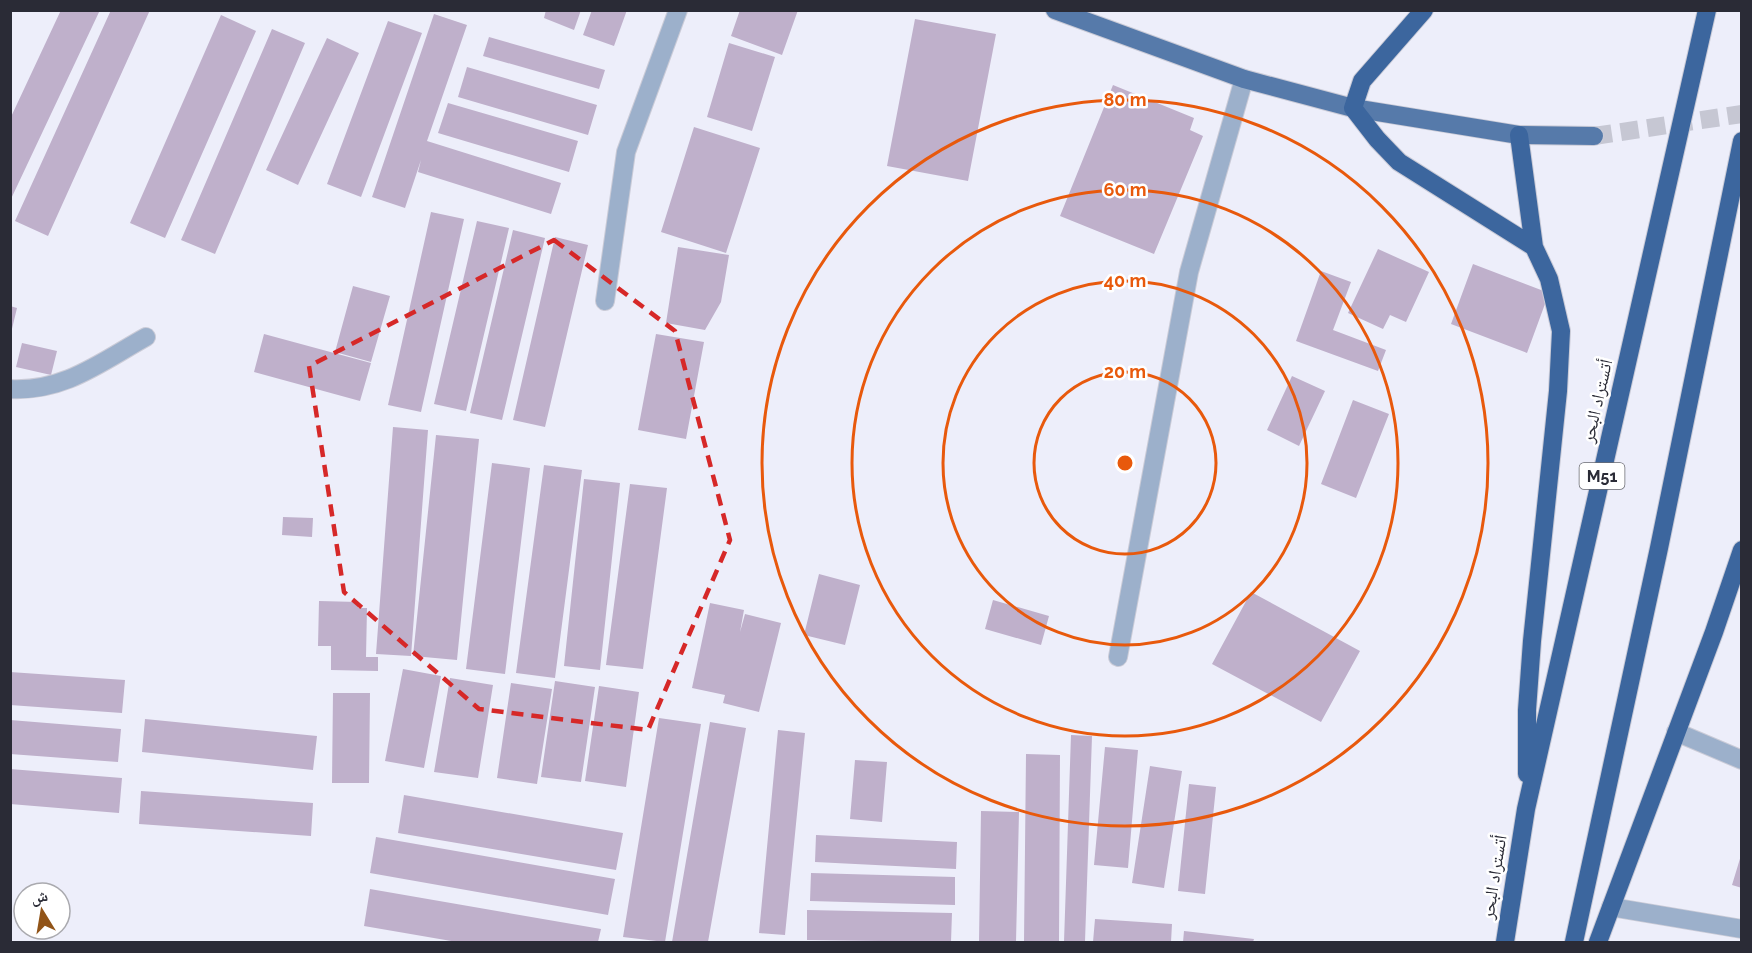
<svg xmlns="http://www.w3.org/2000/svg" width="1752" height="953" font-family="Raleway,'Noto Naskh Arabic',sans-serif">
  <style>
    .building { fill: #bfb0cb }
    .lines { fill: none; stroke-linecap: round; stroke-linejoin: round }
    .major-tunnel { stroke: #c6c7d3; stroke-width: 18; stroke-dasharray: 18 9; stroke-linecap: butt }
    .minor-casing { stroke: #cacbd7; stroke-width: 20 }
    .major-casing { stroke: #cacbd7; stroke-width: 20 }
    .highway-casing { stroke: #cacbd7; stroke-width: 20 }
    .minor { stroke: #9cb0cb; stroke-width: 18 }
    .major { stroke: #567aaa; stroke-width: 18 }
    .highway { stroke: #3c669e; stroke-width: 18 }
    .marked { fill: none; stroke: #d62828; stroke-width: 4.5; stroke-dasharray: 12 8; stroke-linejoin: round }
    .ring { fill: none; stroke: #e8590c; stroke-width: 3 }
    .labels { text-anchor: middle; stroke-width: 5; stroke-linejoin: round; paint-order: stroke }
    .shield { fill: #fff; stroke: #6a6b72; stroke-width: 1.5 }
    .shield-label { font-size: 16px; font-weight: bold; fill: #2a2b36 }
    .street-label { font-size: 18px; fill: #2a2b36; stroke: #fff }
    .centre { fill: #e8590c; stroke: #fff; stroke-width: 3 }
    .ring-label { font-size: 18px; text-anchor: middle; font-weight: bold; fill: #e8590c; stroke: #fff; stroke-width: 5; stroke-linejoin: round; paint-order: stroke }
  </style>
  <rect width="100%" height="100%" fill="#edeefa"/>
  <!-- building -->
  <path class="building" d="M61,10H100L10,201V119Z
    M111,10H150L48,236L15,221Z
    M546,10H581L574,30L544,18Z
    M592,10H627L614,46L583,35Z
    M740,10H798L782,55L731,36Z
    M434,14L467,25L427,141L561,183L551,214L418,172L421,160L405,208L372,197Z
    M221,15L256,31L165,238L130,223Z
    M915,19L996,34L968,181L887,166Z
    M388,21L422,33L361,197L327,184Z
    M272,29L305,43L215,254L181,240Z
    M489,37L605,70L599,89L483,56Z
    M327,38L359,53L298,185L266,170Z
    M729,43L775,57L752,131L707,117Z
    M467,67L597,105L588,135L458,97Z
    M1113,85L1194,118L1190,130L1203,136L1154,254L1060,216Z
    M448,103L578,141L569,172L438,133Z
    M694,127L760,148L726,253L661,232Z
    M431,212L464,219L421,412L388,405Z
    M477,221L509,228L466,411L434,404Z
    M513,230L545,238L502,420L470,413Z
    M555,237L588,245L545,427L513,420Z
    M678,247L729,255L721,302L705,330L666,323Z
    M1378,249L1429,272L1406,322L1390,315L1383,329L1348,313Z
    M1473,264L1549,293L1527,353L1451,324Z
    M1321,271L1351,282L1333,330L1386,350L1378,371L1296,341Z
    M353,286L390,296L371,362L335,352Z
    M10,306L17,308L11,333H10Z
    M264,334L371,363L360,401L254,372Z
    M656,334L704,342L686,439L638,430Z
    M22,343L57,351L51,375L16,367Z
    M1292,376L1325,391L1299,446L1267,430Z
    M1353,400L1389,414L1356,498L1321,484Z
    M393,427L428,430L411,656L376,654Z
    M436,435L479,439L457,660L413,656Z
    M492,463L530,468L505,674L466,669Z
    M544,465L582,470L555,678L516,673Z
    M584,479L620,483L600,670L564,666Z
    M630,484L667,488L643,669L606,665Z
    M283,517L313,518L312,537L282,535Z
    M819,574L860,585L845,645L804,635Z
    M1251,592L1360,651L1321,722L1212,664Z
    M993,600L1049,616L1041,645L985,629Z
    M319,601L358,602V608H367L366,657H378V671L331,670V646H318Z
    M710,603L744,610L740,632L745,614L781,623L759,712L723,703L725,695L692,688Z
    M403,669L441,676L424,768L385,761Z
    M10,672L125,680L122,713L10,705Z
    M450,678L493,685L478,778L434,772Z
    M555,681L595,687L581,782L541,777Z
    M511,683L552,689L537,784L497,778Z
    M599,686L639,692L626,787L585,781Z
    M333,693H370L369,783H332Z
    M659,718L701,724L665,942L623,937Z
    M145,719L317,736L313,770L142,752Z
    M10,720L121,729L118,762L10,754Z
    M710,722L746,728L708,942H672Z
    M778,730L805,733L785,935L759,933Z
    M1071,735L1092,736L1085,942H1064Z
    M1105,747L1138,750L1128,868L1094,865Z
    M1026,754L1060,755L1059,942H1024Z
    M855,760L887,762L882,822L850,819Z
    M1150,766L1182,771L1164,888L1132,883Z
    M10,769L122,778L119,813L10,804Z
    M1189,784L1216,787L1205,894L1178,891Z
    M141,791L313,803L311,836L139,824Z
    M404,795L623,833L616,870L398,833Z
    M981,811L1019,812L1016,942H979Z
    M816,835L957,842L956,869L815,862Z
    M376,837L615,879L608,915L370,873Z
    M1742,852V888L1732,885Z
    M811,873L955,877V905L810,901Z
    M370,889L601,929L598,942H457L364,926Z
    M807,910L952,913L951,942L807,940Z
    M1095,919L1172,924L1171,942H1093Z
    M1184,931L1254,939L1253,942H1183Z"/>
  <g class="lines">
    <!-- major-tunnel -->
    <path class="major-tunnel" d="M1594,136L1742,114"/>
    <!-- minor casing -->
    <g class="minor-casing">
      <path id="minor" d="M605,301L626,152L678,10
        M10,389C64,392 101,362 146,337
        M1118,657L1189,272L1244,79
        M1676,732L1742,760
        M1611,907L1742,929"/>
    </g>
    <!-- major casing -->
    <g class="major-casing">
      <path id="major" d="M1055,10L1244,79L1353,108L1519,135L1594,136"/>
    </g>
    <!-- highway casing -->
    <g class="highway-casing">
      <path id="highway" d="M1424,10L1362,81L1353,108L1377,139L1399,162L1534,247L1549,279L1561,331L1558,391L1532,641L1527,710V774
        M1519,135L1534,247
        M1505,942L1526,809L1707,10
        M1574,942L1659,548L1742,141
        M1598,942L1714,632L1742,550"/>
    </g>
    <!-- minor -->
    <use href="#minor" class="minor"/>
    <!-- major -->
    <use href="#major" class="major"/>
    <!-- highway -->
    <use href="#highway" class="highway"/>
  </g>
  <!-- marked area -->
  <path class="marked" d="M554,240L675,331L730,540L648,730L479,709L344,592L309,366Z"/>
  <!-- distance rings -->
  <g class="ring">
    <circle cx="1125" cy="463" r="91"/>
    <circle cx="1125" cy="463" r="182"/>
    <circle cx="1125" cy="463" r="273"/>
    <circle cx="1125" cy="463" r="363"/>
  </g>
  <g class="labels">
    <!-- shield labels -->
    <rect class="shield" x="1579.5" y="463" width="45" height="26" rx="4.5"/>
    <g class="shield-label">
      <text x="1602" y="482">M51</text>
    </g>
    <!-- street labels -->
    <g class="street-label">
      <text transform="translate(1597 401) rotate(-77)" y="6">أتستراد البحر</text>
      <text transform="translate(1494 877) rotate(-81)" y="6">أتستراد البحر</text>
    </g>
  </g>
  <circle cx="1125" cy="463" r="9" class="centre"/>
  <g class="ring-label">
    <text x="1125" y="106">80 m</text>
    <text x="1125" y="196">60 m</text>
    <text x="1125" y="287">40 m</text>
    <text x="1125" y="378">20 m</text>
  </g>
  <!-- border -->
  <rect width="1752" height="953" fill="none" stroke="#2a2b36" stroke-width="24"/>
  <!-- north arrow -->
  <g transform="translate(42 911) rotate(349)"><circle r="28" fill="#ffffff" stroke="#aaaaaf" stroke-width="1.5"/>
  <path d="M0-4.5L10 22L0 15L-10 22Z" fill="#915418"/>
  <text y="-9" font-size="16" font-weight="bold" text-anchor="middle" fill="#2a2b36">ش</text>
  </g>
</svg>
